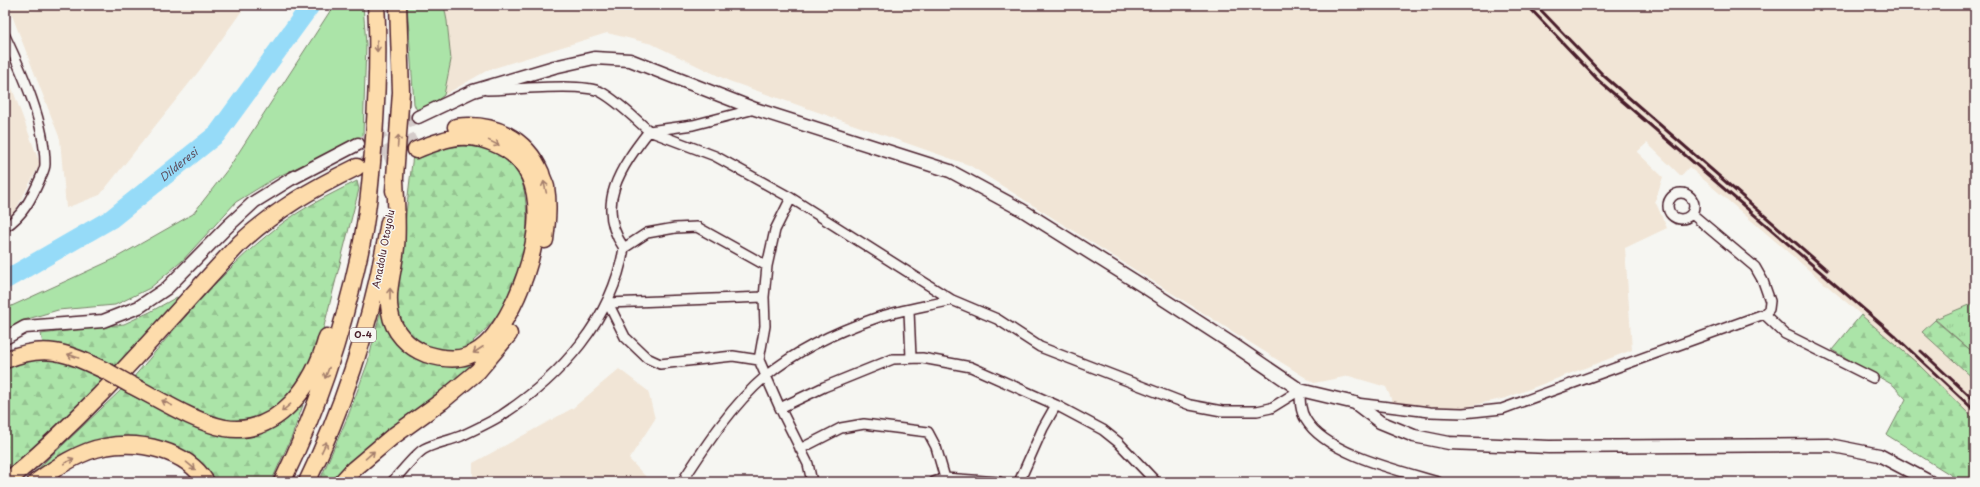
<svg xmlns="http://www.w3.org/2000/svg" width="1980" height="487" font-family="'Playpen Sans',sans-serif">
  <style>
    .built { fill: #f1e5d6 }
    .grass { fill: #abe4a8; stroke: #7a826a }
    .forest { fill: url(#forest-firs); stroke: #7a826a }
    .park { fill: url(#park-tufts); stroke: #7a826a }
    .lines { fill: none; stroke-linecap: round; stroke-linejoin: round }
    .river { stroke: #96dbf8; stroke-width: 19 }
    .secondary-tunnel { stroke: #d4cbca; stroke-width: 12; stroke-dasharray: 12 6; stroke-linecap: butt }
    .highway-tunnel { stroke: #d4cbca; stroke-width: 16; stroke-dasharray: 16 8; stroke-linecap: butt }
    .street-casing { stroke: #4a1f2b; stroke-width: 12 }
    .secondary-casing { stroke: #4a1f2b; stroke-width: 15 }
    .highway-casing { stroke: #4a1f2b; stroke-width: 19 }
    .street { stroke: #f6f6f2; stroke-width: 9 }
    .secondary { stroke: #f6f6f2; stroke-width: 12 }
    .highway { stroke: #fddcac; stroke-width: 16 }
    .rail { stroke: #4a1f2b; stroke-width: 3 }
    .highway-bridge-casing { stroke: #4a1f2b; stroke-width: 19; stroke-linecap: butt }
    .highway-bridge { stroke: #fddcac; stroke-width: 16 }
    .oneway { stroke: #a47e6c }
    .labels { text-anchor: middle; stroke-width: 3; stroke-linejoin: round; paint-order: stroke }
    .shield { fill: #f6f6f2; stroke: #7e6067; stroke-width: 1 }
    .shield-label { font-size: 9px; font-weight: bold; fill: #4a1f2b }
    .street-label { font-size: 10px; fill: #4a1f2b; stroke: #f6f6f2 }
    .water-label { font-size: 11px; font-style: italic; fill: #5d4e5e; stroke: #f6f6f2 }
  </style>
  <defs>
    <pattern id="forest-firs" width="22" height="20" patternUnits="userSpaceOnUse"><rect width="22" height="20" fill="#abe4a8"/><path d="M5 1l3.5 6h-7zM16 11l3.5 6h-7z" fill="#95c391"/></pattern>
    <pattern id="park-tufts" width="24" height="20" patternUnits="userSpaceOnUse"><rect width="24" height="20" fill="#abe4a8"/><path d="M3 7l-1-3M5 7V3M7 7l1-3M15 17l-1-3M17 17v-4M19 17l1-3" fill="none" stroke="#95c391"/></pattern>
  </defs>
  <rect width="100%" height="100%" fill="#f6f6f2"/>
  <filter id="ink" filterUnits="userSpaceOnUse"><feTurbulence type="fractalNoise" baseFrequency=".025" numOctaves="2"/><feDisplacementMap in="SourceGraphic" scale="8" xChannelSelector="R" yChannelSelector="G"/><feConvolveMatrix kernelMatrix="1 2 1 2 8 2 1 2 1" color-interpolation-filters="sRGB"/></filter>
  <g filter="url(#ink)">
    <!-- built -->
    <path class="built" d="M8,5H246L199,71L100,195L66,208L60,139Z
      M444,5H1975V302L1935,319L1922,332L1975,380V420L1917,363L1689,167L1681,176L1647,143L1637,152L1663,177L1655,201L1667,228L1625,248L1632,350L1506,398L1452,410L1393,403L1386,387L1349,376L1314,383L969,165L729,81L652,44L607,33L488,70L444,95L451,60L447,21Z
      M5,69L40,164L14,213L5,218Z
      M619,369L648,391L655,419L629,459L646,477L641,482H473V463L573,408Z"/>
    <!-- grass -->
    <path class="grass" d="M334,5H363L366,44L363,136L275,178L236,202L182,261L150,288L115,305L58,310L21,321L5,330V309L112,260L193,214L228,169Z
      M407,5H444L447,21L451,60L444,95L419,115L414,104Z"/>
    <!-- forest -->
    <path class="forest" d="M462,146C476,147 490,146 503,154C516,163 523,181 525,196C533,248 515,307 473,341L476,345C457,354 450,355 430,347C417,341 405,332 400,318C390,295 400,267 403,243C406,214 409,185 413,155L436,149Z
      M357,181L359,189L321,338L304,380L279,407L258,419L235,423L214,419L132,379C177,327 221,271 275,229C300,209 329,195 357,181Z
      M177,297L181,300L118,367L61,345L43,344L41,334L124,324L150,312Z
      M381,309L388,328L401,347L475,361L474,365L458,380L352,462L332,482H319L348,416L368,362Z
      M1861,315L1917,363L1975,420V482H1962L1887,435L1906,399L1893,385L1832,350Z
      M1935,320L1975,354V380L1922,332Z
      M54,357L88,371L105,382L5,477V369L24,360Z
      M121,390L190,425L261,431L278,425L303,405L292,436L271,482H214L200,465L156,442L55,461L28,482L26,480Z"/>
    <!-- park -->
    <path class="park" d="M1971,304L1975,308V354L1935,319Z"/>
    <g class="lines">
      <!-- river -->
      <path class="river" id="s1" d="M5,280L111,219L217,134L311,5"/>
      <!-- secondary-tunnel -->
      <path class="secondary-tunnel" d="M358,144L418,117"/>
      <!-- highway-tunnel -->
      <path class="highway-tunnel" d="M361,166L417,140"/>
      <!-- street casing -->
      <g class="street-casing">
        <path id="street" d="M5,36C23,74 45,123 45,164C45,169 42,174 40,179C32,197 23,216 5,227
          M487,90C511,90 582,82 601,92C619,102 634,118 649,131C621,167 594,205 624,248
          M755,109L693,125L649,131L715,156L791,198L952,300L997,319L1040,347L1190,405L1222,411H1257L1271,408L1300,390
          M1668 206a13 13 0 1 1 26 0a13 13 0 1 1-26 0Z
          M608,303L625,337L647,358L660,364L733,356L759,360
          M608,303L764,297
          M909,311L911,358
          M1764,314L1785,334L1873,378
          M1300,390C1300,401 1300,411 1306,420C1326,454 1401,471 1438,482
          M1356,403L1430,412L1463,413L1502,409L1764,314L1769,309L1770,301L1763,281L1755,267L1692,214
          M780,408L759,360L765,326L764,297L767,266L775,230L791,198
          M800,449L841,428L864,424L928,432L936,447L945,478
          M392,482C400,474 415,454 424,449C435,443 449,441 461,436C474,430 489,423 502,415C561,376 612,320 624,248L647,233L675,228L697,227L767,266
          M682,482C706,445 732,405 766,376C797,350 838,331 876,318C900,310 927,306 952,300
          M812,482L808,464L780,408L824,387L893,359L922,358L971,367L1056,405L1103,430L1118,442L1156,482
          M934,482L945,478L999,482
          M1019,482L1043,428L1056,405"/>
      </g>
      <!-- secondary casing -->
      <g class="secondary-casing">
        <path id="secondary" d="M418,117L473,91L554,67L594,58L630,60L755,109L950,171L1022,210L1146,288L1231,343L1300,390L1355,403L1380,422L1414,436L1449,443L1549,447L1829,445L1879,455L1930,482
          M5,338L25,327L103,321L139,307L167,288L227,227L254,202L291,179L358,144"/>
      </g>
      <!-- highway casing -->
      <g class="highway-casing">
        <path id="highway" d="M456,127C493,122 526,138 541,173C542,178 545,183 546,187C549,205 547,223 545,240
          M395,180C396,202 398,225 396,247C394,269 386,290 390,312C393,332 408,347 426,354C439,358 454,361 467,356C486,350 497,333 507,316C533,271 561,176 500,146C467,130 448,137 416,150
          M394,191L401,92L398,5
          M5,360C48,342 69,354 108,372
          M131,385C159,399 194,422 225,428C279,437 315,382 327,337
          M6,482C92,412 164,324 240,243C277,209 312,189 357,167
          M36,482C55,468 80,451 104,447C140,440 186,450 206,482
          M282,482C317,411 342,334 359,256C368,217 371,177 374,138C377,94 379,49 376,5
          M307,482C347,400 374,312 389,222
          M342,482L354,469L392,437L442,401L478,371L509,334"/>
      </g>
      <!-- street -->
      <use href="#street" class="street"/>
      <!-- secondary -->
      <use href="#secondary" class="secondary"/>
      <!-- highway -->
      <use href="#highway" class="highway"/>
      <!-- rail -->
      <path class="rail" d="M1527,5L1599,81L1896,337L1975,411
        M1536,5L1604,76L1827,270
        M1921,351L1975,401"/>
      <!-- highway-bridge casing -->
      <g class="highway-bridge-casing">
        <path id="highway-bridge" d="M108,372L131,385"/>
      </g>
      <!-- highway-bridge -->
      <use href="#highway-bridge" class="highway-bridge"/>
    </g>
    <!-- one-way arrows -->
    <defs><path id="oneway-shaft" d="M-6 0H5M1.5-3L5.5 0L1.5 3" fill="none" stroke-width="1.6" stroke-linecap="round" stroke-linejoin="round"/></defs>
    <g class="oneway">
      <use href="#oneway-shaft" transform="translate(377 46) rotate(88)"/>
      <use href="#oneway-shaft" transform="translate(398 141) rotate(-86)"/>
      <use href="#oneway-shaft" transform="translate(494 143) rotate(26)"/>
      <use href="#oneway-shaft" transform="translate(545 187) rotate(-103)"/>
      <use href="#oneway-shaft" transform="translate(390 294) rotate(-90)"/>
      <use href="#oneway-shaft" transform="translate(478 350) rotate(147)"/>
      <use href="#oneway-shaft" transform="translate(73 356) rotate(-161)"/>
      <use href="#oneway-shaft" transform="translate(327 373) rotate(111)"/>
      <use href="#oneway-shaft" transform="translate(167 403) rotate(-153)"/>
      <use href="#oneway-shaft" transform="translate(286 408) rotate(140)"/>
      <use href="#oneway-shaft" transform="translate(324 447) rotate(-65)"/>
      <use href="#oneway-shaft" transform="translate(370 455) rotate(-41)"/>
      <use href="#oneway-shaft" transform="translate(69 461) rotate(-28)"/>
      <use href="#oneway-shaft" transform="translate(191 466) rotate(40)"/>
    </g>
  </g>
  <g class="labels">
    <!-- shield labels -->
    <rect class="shield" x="350" y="328" width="26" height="14" rx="3"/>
    <g class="shield-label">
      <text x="363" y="338">O-4</text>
    </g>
    <!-- street labels -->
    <g class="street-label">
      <text transform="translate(383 249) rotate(-79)" y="4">Anadolu Otoyolu</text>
    </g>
    <!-- water labels -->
    <g class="water-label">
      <text dy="4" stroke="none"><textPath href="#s1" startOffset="209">Dilderesi</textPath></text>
    </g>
  </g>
  <!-- margin -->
  <rect width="1980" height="487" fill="none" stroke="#f6f6f2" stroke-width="20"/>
  <rect x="10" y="10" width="1960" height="467" fill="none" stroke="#4a1f2b" stroke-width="1.5" filter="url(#ink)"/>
</svg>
